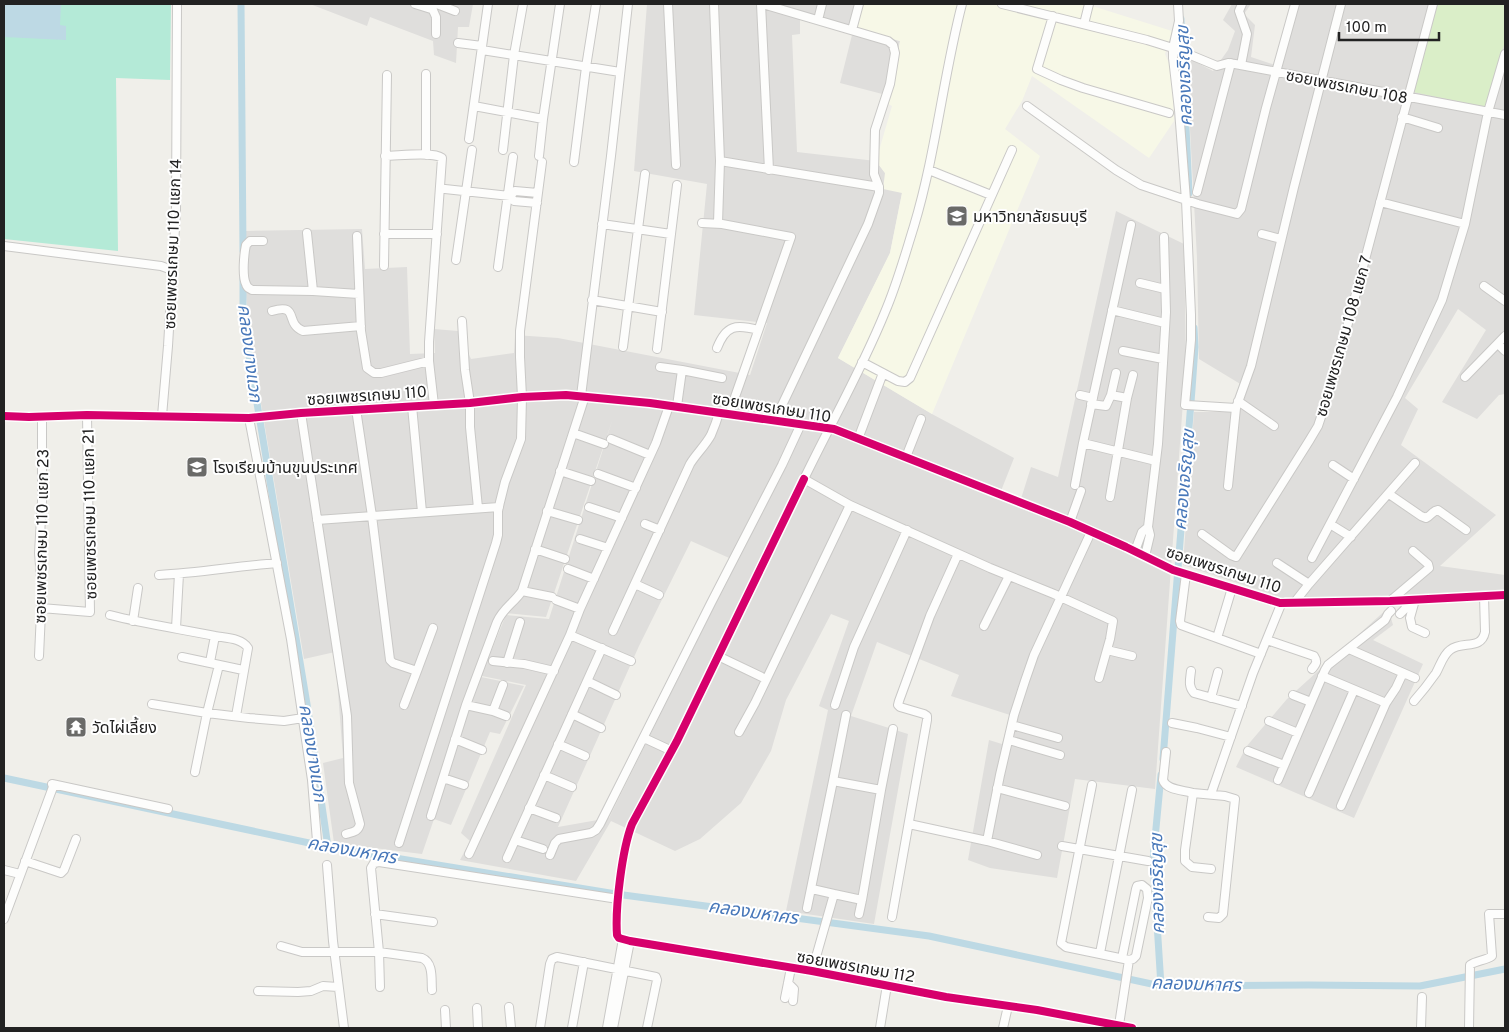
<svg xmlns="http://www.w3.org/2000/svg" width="1509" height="1032" font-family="Overpass,'Noto Sans Thai',sans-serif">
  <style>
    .residential { fill: #dfdedc; fill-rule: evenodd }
    .education { fill: #f7f8e7 }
    .grass { fill: #daeec8 }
    .pitch { fill: #b4ead7 }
    .water { fill: #bdd9e4 }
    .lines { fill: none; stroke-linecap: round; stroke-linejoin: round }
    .canal { stroke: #bdd9e4; stroke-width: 7 }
    .minor-casing { stroke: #c9c8c6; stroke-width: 10 }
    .minor { stroke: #fdfdfc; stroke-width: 8 }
    .cycleway-casing { stroke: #fff; stroke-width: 11 }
    .cycleway { stroke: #d6006c; stroke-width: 8 }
    .labels { text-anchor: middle; stroke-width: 4; stroke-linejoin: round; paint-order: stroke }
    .street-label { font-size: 16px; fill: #222; stroke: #fff }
    .poi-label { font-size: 16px; fill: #222; stroke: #fff; text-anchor: start }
    .water-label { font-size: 18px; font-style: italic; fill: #4777b9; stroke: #fff }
  </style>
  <rect width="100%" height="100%" fill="#f0efea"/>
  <!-- residential -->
  <path class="residential" d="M310,4H473L469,27H458L456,63L434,55L433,41L370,17L367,26Z
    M647,4H860L854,29L900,41L890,96L840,83L852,35L800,18V34L792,35L797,152L876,161L885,173L902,193L890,253L838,358L932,414L1014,458L999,496L1019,505L1031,467L1058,477L1116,211L1184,244L1186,360L1155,789L1075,779L1057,878L990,868L968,860L989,740L1002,744L1010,715L951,696L959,675L877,642L851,716L908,734L874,924L786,911L828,710L819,706L849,621L831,614L786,700L771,751L741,803L700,839L675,851L611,821L576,881L460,860L470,841L461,833L526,685L482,676L481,677L524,686L500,734L490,732L451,825L434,819L422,854L334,843L323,763L343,758L335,652L304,659L249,332L246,295L245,231L362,229L365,269L407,267L410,354L435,353L434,329L458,331L471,359L514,353L515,335L558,338L750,375L767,323L694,315L707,184L634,171ZM612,421L549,619L506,615L485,666L505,613L546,617ZM691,541L736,561L609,818L558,827L639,646Z
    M1232,4H1251L1244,14L1255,25L1251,57L1281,67L1299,4H1505V394L1499,395L1477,419L1442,402L1486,330L1458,309L1405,398L1418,409L1401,445L1496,515L1440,566L1505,575V591L1308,599L1280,597L1183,565L1194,412H1232L1242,385L1199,359L1197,258L1187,74L1186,57L1213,71L1228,50L1235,31L1223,20Z
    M1388,608L1393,625L1373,640L1423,664L1354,818L1236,767L1246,747L1287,699Z"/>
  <!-- education -->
  <path class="education" d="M860,4H1086L1172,31L1165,54L1172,70L1174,121L1149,158L1032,76L1022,101L1005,129L1040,156L932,414L838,358L890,253L902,193L883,189L885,173L876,161L892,106L888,104L900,41L854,29Z"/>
  <!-- grass -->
  <path class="grass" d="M1438,4H1505V42L1486,107L1413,92Z"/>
  <!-- pitch -->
  <path class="pitch" d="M4,4H171L170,80L116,78L118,251L4,239Z"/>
  <!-- water -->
  <path class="water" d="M4,4H61L60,25L66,26V40L4,37Z"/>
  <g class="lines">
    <!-- canal -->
    <path class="canal" d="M241,4L243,251
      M1181,19L1189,193
      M243,279V319L307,704L328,847
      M1163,759L1192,389L1195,347L1194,328
      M1161,775L1153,860L1161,986
      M4,778L328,847L616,894L929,936L1161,986L1308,985L1420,986L1505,969"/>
    <!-- minor casing -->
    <g class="minor-casing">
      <path id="minor" d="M415,4L431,9L435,4
        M437,4L455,11
        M668,4L676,165
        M714,4L720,161L718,223
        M761,4L769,170
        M763,4L888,41L893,45L895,53L890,84L875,130L874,174L879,187V193L868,224L775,420
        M962,4C943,77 936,153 914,226C905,255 897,284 885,312C862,369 831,423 804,479L850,505L990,568L1054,594L1113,621L1110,639L1099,678
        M1002,4L1147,40L1176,49L1217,66L1228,63L1235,64L1505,115
        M1178,4L1179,21L1173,48V58L1179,110L1186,200L1191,315V340L1185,405
        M432,8L436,17V34
        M1053,16L1037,69L1061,80L1083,88L1169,113
        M818,20L822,4
        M1084,24L1089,4
        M852,30L859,4
        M458,43L482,46
        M482,50L620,72
        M1241,65L1247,34L1239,11L1242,4
        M474,106L543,119
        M1027,106L1116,170L1141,185L1198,204L1237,214L1241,209L1266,108L1295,4
        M1402,117L1438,128
        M469,139L488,4
        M503,150L514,55L523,4
        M426,155V74
        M385,156C398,156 433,151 442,158L429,342V361L434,405
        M539,156L543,119L560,4
        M720,161L879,187
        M574,162L586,67L596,4
        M929,170L991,195
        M445,189L510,196
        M1197,192L1231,63
        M1380,202L1465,224
        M537,203L514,201L510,196L515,191L538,193
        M702,223L722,224L791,237L729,414
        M602,224L671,234L677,185
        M307,233L313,291
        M384,234H437
        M1262,234L1281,239
        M357,236L361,331L367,368L374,373H381L429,361
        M263,241H250L246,245C244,254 242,276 246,284C247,288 249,288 252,290L313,291L359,294
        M4,246L161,266L172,270
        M456,260L472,150
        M384,266L387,75
        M498,267L513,157
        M1140,283L1165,289
        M1484,286L1505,301
        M592,300L662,312
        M1112,310L1165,323
        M272,311C300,303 284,323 303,331L361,326
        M462,321L465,370L470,403V427L478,508
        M1498,344L1505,351
        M623,347L645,174
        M717,348C726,325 736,324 758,330
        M657,349L671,234
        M1123,351L1163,359
        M862,362L898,381L905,382L910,378L1012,150
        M660,367L682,370L677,406
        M682,370L722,378
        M1465,377L1505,336
        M1080,395L1093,398
        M1111,395L1116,373
        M581,396L611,156L628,4
        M1127,398L1133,375
        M1238,401L1274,426
        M1091,404L1106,406L1111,395L1127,398L1110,497
        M1187,405L1236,408
        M412,406L422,512
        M356,409L372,516L390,660L393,663L417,671L404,705
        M301,413L347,716L349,783L360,824C358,832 353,832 346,834
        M4,416L29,417L87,415L249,418L301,413L470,403L522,397L566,395L650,403L834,429L1070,522L1126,547L1173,570L1280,603L1390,601L1505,595
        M162,416L168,346L176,211L177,4
        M249,418L291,639L312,780L317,841
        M573,433L604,444
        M611,439L650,455
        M858,439L883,373
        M1083,443L1156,461
        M906,457L921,419
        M1333,465L1354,479
        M560,471L591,481
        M598,474L636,488
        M804,479L677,741L632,824C622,850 615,908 617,935L619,938L630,941L812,971L946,997L1037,1010L1132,1028
        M1075,485L1083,443L1131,225
        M1228,486L1236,408L1251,366L1294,187L1341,4
        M1389,494L1421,516L1426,518C1431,516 1432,511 1438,510L1466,530
        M589,507L622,518
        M547,511L578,520
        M317,520L499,507
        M1070,522L1081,491
        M645,524L660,530
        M1330,524L1351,537
        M1148,527L1158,444L1163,363L1166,312L1164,237
        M1202,534L1231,555L1236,557L1309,441L1318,426L1323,411L1343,342L1433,4
        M580,539L608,548
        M535,549L565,559
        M1135,551L1142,532L1148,527L1150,535L1145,556
        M1312,558L1397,397L1442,300L1465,224L1488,112L1505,54
        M1277,563L1309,584
        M568,569L594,579
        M1186,574L1180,621L1181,625L1261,654
        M159,575C198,573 238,566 277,563
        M635,584L659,595
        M522,591L552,597
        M556,600L580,609
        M1415,600L1410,618L1412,627L1425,633
        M1390,601L1429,568L1428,564L1413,551
        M1294,603L1309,584L1415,463
        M41,608L90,612L87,415
        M1400,614L1405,609L1408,600
        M110,615C145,624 180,629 215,636L210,662
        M133,621L138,588
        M984,626L1009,576
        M176,628L179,574
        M613,631L690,464C696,454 705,446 711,435C714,428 717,420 719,413
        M215,636C226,638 242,638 248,648L236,716
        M1217,638L1232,588
        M1267,640L1314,656C1318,662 1316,664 1312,669
        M1349,649L1415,678
        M1107,650L1132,656
        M39,656L42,590L39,553L42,501V417
        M718,656L766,679
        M182,657L243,670
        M493,661L524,664L554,671
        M631,661L570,635L580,609L656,443L669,406
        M507,663L520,622
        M417,671L433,628
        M1191,671C1190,680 1188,686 1194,693L1242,706
        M1322,676L1386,703
        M587,681L616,695
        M1293,695L1311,702
        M1211,698L1218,672
        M1414,701C1422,692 1429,683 1436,673C1440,666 1443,655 1450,650C1462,640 1481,651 1485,632L1484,596
        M152,704L207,713L249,718L284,721L303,718
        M466,705L493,711L506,716
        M835,705L854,647L907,530
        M493,711L503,685
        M572,714L601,728
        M1269,721L1298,733
        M1172,723L1197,728L1231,737
        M1012,725L1058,738
        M739,732L755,703L850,505
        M644,738L672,751
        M455,739L482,750
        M1009,740L1060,755
        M558,744L585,756
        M1248,751L1284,765
        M1166,752L1163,780C1166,790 1183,790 1193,793
        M195,772L207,713L219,665
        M544,775L572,787
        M443,778L464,785
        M1278,780L1325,670L1328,665L1385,620L1388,614L1391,611
        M833,781L846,715
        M1092,785L1061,943L1066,947L1129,960
        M997,788L1065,806
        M881,790L893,729
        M1309,793L1354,690
        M1211,794L1253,673L1282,602
        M1341,806L1386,703L1396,688L1403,673
        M529,808L556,818
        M431,816L466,705L497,622C503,608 514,603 522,591L585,396
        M909,824L987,841L1037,855
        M515,840L543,849
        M987,841L1000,775L1014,715L1025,681L1034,655L1091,532
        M399,843L496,543L498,535V511L500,502L505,482L521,439L522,397L520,357V331L542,162
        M1062,846L1148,861
        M469,854L570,635
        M550,855L555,843L559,839L591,833L596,830L600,824L711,603L782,465L801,424
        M507,858L602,648
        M25,861L61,873L64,870L76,839
        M327,865L333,941L344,1028
        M4,870L20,874
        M812,889L834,894
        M807,908L833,781L881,790L862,900L834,894L812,971
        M375,914L433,922
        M859,914L862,900
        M892,917L927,720V716L924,714L900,707L898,705L899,701L930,616L958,554
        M1208,917L1219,918L1223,914L1235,799L1225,796L1193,793L1185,850V861L1192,867L1211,869
        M4,919L53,787L52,784L168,809
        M281,946L302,952H379L422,958C434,963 431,980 432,990
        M1100,953L1132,790
        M788,983L794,989L793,1001
        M380,987L379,952L371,868L374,863L379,862L618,899
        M258,991L298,992L311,991L323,986L338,987
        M785,998L791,968
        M509,1007L511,1028
        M477,1008L478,1028
        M445,1010L446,1028
        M1119,1025L1129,960L1133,959L1136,956L1148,898L1147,889L1142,885L1137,886L1136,889L1122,958
        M540,1028L550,964L552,959L557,957L656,977L657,980L647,1028
        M572,1028L584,962
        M607,1028L623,939
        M613,1028L630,941
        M880,1028L887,985
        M1003,1028L1008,1006
        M1421,1028L1422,997
        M1469,1028L1470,965C1477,960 1485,961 1492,956L1489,914H1505"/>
    </g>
    <!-- minor -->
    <use href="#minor" class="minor"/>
    <!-- cycleway casing -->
    <g class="cycleway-casing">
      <path id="cycleway" d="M4,416L29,417L87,415L249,418L301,413L470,403L522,397L566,395L650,403L834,429L1070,522L1126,547L1173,570L1280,603L1390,601L1505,595
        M804,479L677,741L632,824C622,850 615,908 617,935L619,938L630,941L812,971L946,997L1037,1010L1132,1028"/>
    </g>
    <!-- cycleway -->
    <use href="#cycleway" class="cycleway"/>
  </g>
  <!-- icons -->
  <defs>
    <g id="university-square" transform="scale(1.125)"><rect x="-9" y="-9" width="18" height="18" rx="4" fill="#6a6a68" stroke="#fff"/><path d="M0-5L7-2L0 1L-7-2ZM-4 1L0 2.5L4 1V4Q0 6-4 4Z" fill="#fff"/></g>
    <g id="school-square" transform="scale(1.125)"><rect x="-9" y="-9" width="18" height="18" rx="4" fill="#6a6a68" stroke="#fff"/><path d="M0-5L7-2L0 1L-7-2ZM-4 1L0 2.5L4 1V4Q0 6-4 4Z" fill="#fff"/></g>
    <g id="temple-square" transform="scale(1.125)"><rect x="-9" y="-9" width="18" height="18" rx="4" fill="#6a6a68" stroke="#fff"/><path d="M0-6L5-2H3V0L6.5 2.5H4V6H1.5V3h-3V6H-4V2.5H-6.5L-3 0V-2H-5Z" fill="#fff"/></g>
  </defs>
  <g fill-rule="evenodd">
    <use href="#university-square" x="957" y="216"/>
    <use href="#school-square" x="197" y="467"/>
    <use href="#temple-square" x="76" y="727"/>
  </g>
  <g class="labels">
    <!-- street labels -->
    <g class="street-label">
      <text transform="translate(1347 86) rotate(11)" y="6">ซอยเพชรเกษม 108</text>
      <text transform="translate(172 244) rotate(-88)" y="6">ซอยเพชรเกษม 110 แยก 14</text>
      <text transform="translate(1343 336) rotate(-74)" y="6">ซอยเพชรเกษม 108 แยก 7</text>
      <text transform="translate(367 395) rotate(-4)" y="6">ซอยเพชรเกษม 110</text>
      <text transform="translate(772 407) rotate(9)" y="6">ซอยเพชรเกษม 110</text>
      <text transform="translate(89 514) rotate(-91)" y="6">ซอยเพชรเกษม 110 แยก 21</text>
      <text transform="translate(41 536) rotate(-89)" y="6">ซอยเพชรเกษม 110 แยก 23</text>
      <text transform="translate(1224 569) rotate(18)" y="6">ซอยเพชรเกษม 110</text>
      <text transform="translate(856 966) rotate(10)" y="6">ซอยเพชรเกษม 112</text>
    </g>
    <!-- poi labels -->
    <g class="poi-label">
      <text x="973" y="222">มหาวิทยาลัยธนบุรี</text>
      <text x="213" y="473">โรงเรียนบ้านขุนประเทศ</text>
      <text x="92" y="733">วัดไผ่เลี้ยง</text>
    </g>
    <!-- water labels -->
    <g class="water-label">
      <text transform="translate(1184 76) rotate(-92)" y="6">คลองเจริญสุข</text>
      <text transform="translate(250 353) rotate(83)" y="6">คลองบางแวก</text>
      <text transform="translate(1184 480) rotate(-85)" y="6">คลองเจริญสุข</text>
      <text transform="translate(313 753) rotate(81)" y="6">คลองบางแวก</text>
      <text transform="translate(352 850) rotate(10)" y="6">คลองมหาศร</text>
      <text transform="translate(1157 884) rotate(-91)" y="6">คลองเจริญสุข</text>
      <text transform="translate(753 912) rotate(8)" y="6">คลองมหาศร</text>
      <text transform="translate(1196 984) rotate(2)" y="6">คลองมหาศร</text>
    </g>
  </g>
  <!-- border -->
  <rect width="1509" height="1032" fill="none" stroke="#222222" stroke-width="10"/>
  <!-- scale -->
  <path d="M1339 32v8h100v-8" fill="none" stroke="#222222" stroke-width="2.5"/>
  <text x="1346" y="32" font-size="15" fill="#222222" stroke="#ffffff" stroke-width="4" paint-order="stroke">100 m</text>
</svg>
